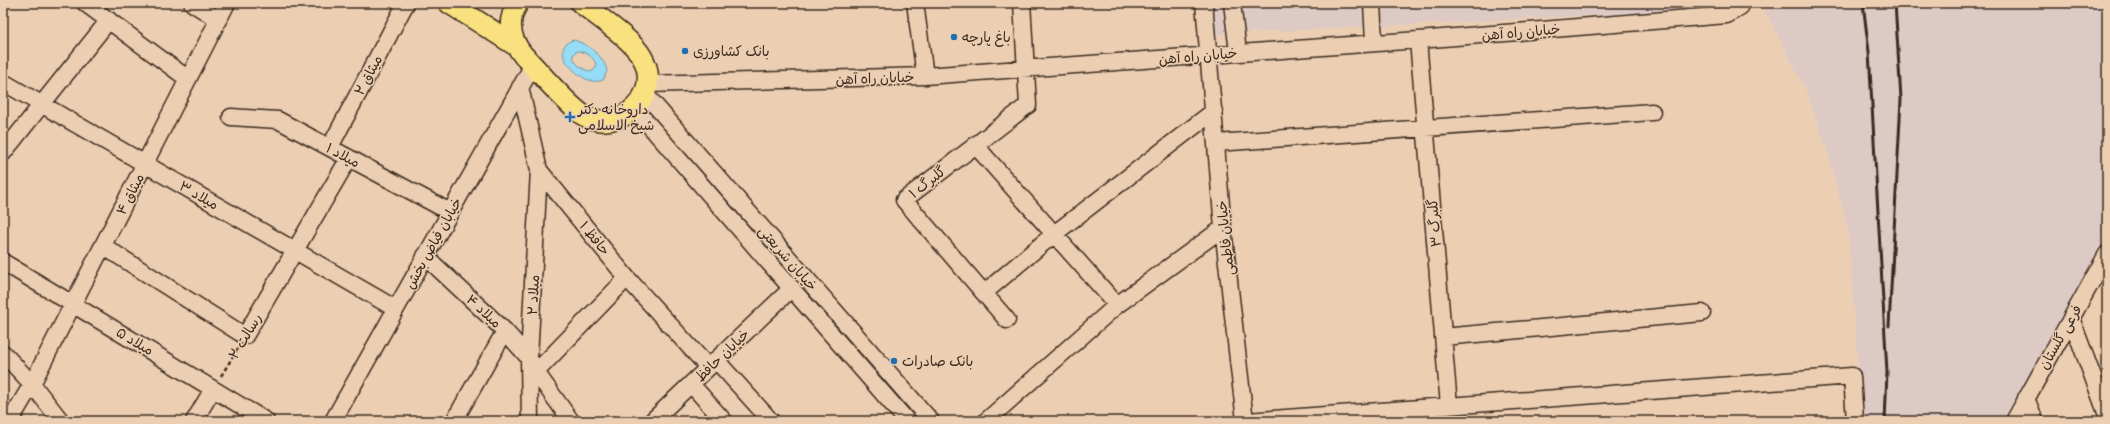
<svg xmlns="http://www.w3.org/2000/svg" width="2110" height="424" font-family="Delius,'Playpen Sans Arabic',sans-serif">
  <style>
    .built { fill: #ddcac5 }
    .water { fill: #95dcf7; stroke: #7195a0; fill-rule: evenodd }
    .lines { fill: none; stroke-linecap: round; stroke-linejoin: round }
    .minor-casing { stroke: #3b2a1e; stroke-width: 19 }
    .major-casing { stroke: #3b2a1e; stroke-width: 23 }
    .path { stroke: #3b2a1e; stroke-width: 2.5; stroke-dasharray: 4 3; stroke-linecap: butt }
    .minor { stroke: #eccfb3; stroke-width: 16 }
    .major { stroke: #fae180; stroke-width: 20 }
    .rail { stroke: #3b2a1e; stroke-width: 3 }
    .poi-dot { fill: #1f6fb2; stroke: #eccfb3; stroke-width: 1.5 }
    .labels { text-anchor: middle; stroke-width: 3; stroke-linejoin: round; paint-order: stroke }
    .street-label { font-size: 14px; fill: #3b2a1e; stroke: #eccfb3 }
    .poi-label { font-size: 14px; fill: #3b2a1e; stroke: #eccfb3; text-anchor: start }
  </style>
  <rect width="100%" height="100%" fill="#eccfb3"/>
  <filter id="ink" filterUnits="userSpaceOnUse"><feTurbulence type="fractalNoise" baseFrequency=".025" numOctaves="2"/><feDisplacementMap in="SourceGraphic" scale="8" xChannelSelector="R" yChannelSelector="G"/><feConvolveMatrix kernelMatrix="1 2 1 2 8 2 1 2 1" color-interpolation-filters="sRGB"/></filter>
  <g filter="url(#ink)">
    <!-- built -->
    <path class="built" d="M1197,3H1732L1720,9L1199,35Z
      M1761,3H2107V237L2003,421H1862L1848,230L1828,153L1805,88Z"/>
    <!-- water -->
    <path class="water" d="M574,40C588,44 604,56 607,71L603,80C588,86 573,71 565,60C561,50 563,42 574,40ZM577,51C586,51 597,59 596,68L591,72C583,69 573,64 573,55Z"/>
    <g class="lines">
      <!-- minor casing -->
      <g class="minor-casing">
        <path id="minor" d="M85,3L188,79
          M192,3L219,20
          M915,3L925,76
          M1204,3L1223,228L1245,421
          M1232,3L1238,52
          M1372,3L1374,42
          M1418,40L1449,406
          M3,82L396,309
          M648,84L925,76L1418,40L1727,15L1740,7L1742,3
          M520,87L539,170L627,278L708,367
          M646,95L931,421
          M635,109L907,421
          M231,117L278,120L450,212
          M1216,143L1652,112
          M975,145L1117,305
          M330,147L406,3
          M3,153L109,20
          M103,246L245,336L349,158
          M425,256L505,331L529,358L536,372L571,421
          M3,262L266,421
          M984,293L1054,234L1214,111
          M2071,318L2107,415
          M1007,320L904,200L1028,105L1022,3
          M1443,337L1702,313
          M3,353L32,384L61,421
          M716,360L771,421
          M536,372L627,278
          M691,384L724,421
          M2026,398L2035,421
          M10,421L32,384L227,3
          M194,421L213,389
          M333,421L533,65
          M454,421L505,331
          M530,421L529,358L539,170
          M652,421L792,288
          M986,421L1117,305L1223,228
          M1246,421L1852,376L1855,421
          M2014,421L2107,254"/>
      </g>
      <!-- major casing -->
      <g class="major-casing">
        <path id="major" d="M449,3L515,45
          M518,3C506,21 510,39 523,55C538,70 567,105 583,115C620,136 664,94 642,57C632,39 597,16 581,3"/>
      </g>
      <!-- path -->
      <path class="path" d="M221,376L238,348"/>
      <!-- minor -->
      <use href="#minor" class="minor"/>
      <!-- major -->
      <use href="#major" class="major"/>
      <!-- rail -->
      <path class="rail" d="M1863,3L1869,52L1887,372L1885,421
        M1889,326L1901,99L1895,3"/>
    </g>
  </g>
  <!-- markers -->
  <g class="poi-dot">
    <circle cx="954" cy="37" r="4"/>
    <circle cx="685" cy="51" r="4"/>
    <path d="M568 111h4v4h4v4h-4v4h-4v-4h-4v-4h4z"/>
    <circle cx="894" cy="361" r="4"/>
  </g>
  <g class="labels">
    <!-- street labels -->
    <g class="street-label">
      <text transform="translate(1521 32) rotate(-5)" y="5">خیابان راه آهن</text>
      <text transform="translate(1198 56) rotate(-5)" y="5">خیابان راه آهن</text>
      <text transform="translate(368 75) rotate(-62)" y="5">میثاق ۲</text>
      <text transform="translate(875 78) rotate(-2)" y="5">خیابان راه آهن</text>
      <text transform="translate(343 155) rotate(28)" y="5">میلاد ۱</text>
      <text transform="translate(927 182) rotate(-38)" y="5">گلبرگ ۱</text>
      <text transform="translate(130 194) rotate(-63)" y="5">میثاق ۴</text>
      <text transform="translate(199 195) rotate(30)" y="5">میلاد ۳</text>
      <text transform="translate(1434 223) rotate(-95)" y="5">گلبرگ ۳</text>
      <text transform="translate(595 238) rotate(51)" y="5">حافظ ۱</text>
      <text transform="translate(1225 238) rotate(-96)" y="5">خیابان فاطمی</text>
      <text transform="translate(433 243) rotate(-61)" y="5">خیابان فیاض بخش</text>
      <text transform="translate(788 258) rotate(49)" y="5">خیابان شریعتی</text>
      <text transform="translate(533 295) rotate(-87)" y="5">میلاد ۲</text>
      <text transform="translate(484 311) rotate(43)" y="5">میلاد ۴</text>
      <text transform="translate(245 336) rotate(-59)" y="5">رسالت ۲</text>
      <text transform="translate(2060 337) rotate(-60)" y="5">فرعی گلستان</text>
      <text transform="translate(135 341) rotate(31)" y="5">میلاد ۵</text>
      <text transform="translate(722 355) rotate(-44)" y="5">خیابان حافظ</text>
    </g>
    <!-- poi labels -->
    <g class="poi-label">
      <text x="962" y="42">باغ پارچه</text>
      <text x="693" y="56">بانک کشاورزی</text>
      <text x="578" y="114">داروخانه دکتر<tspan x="578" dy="16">شیخ الاسلامی</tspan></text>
      <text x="902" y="366">بانک صادرات</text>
    </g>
  </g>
  <!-- margin -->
  <rect width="2110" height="424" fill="none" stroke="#eccfb3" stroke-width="16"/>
  <rect x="8" y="8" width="2094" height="408" fill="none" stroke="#3b2a1e" stroke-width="1.5" filter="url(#ink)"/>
</svg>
